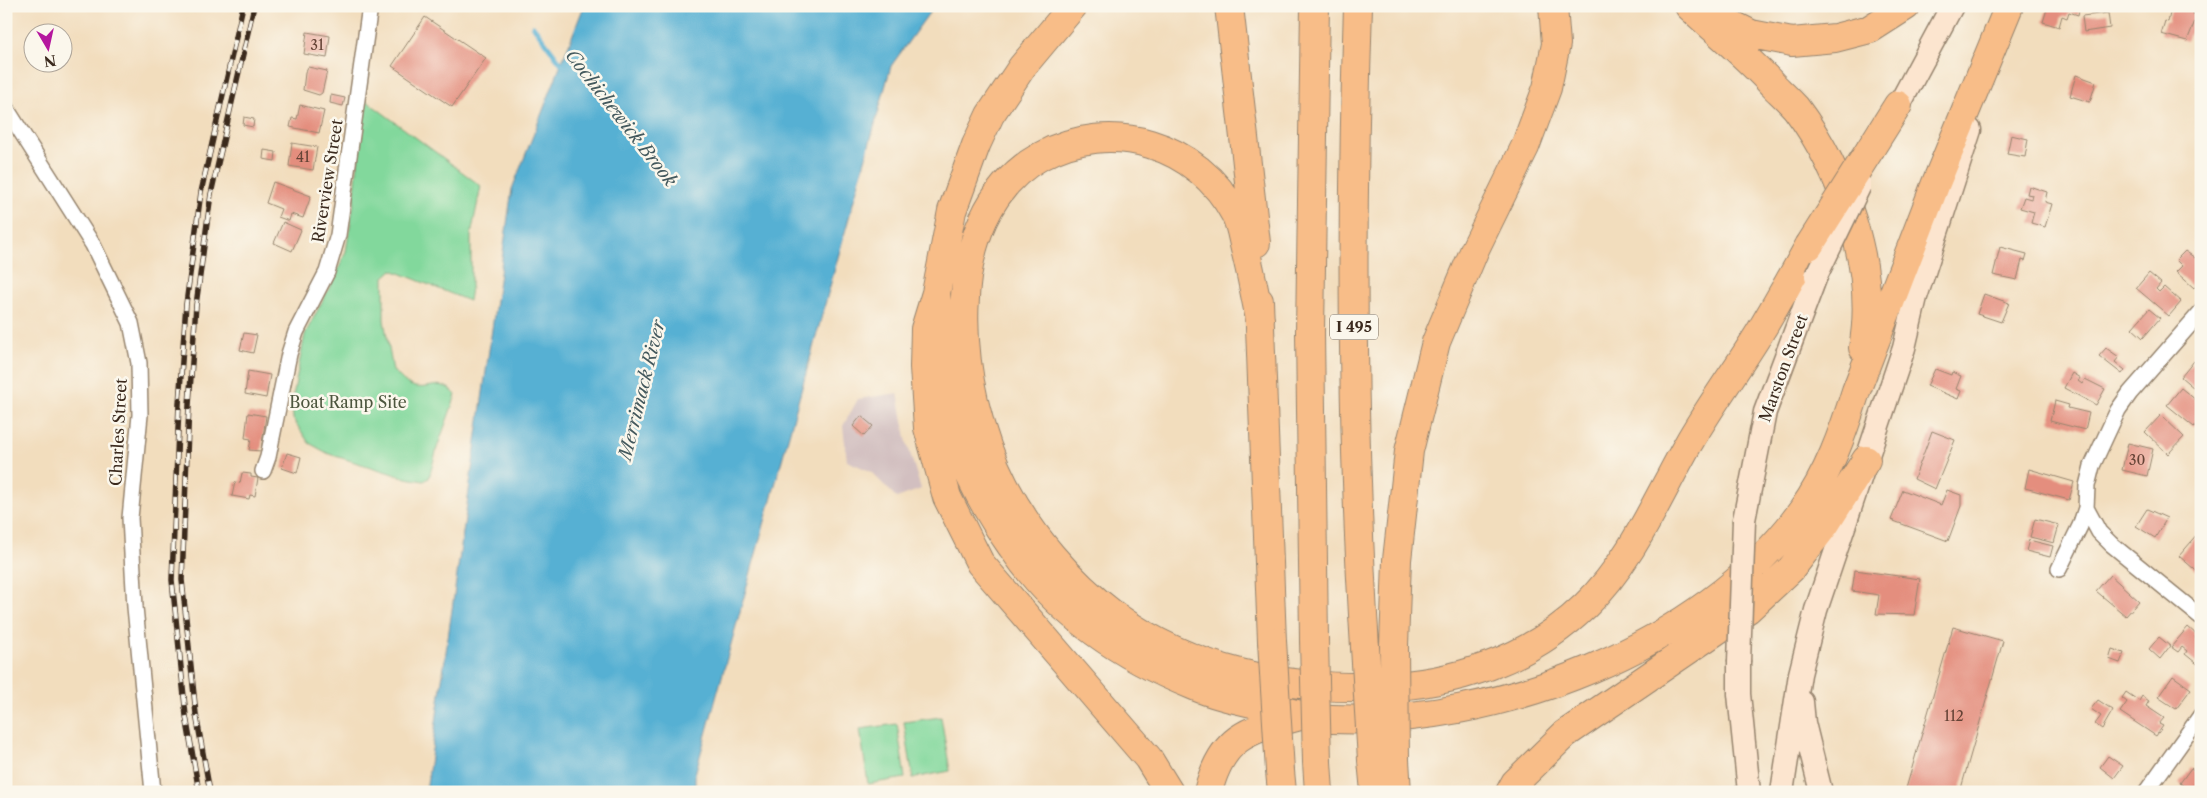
<svg xmlns="http://www.w3.org/2000/svg" width="2207" height="798" font-family="'Libre Caslon Text',serif">
  <style>
    .industrial { fill: #d2bfc0 }
    .green { fill: #82d89c; stroke: #5e815d }
    .water { fill: #56b0d3; stroke: #486d78 }
    .lines { fill: none; stroke-linecap: round; stroke-linejoin: round }
    .stream { stroke: #56b0d3; stroke-width: 5 }
    .building { fill: #e48e7e }
    .minor-casing { stroke: #96846e; stroke-width: 18 }
    .secondary-casing { stroke: #96846e; stroke-width: 25 }
    .motorway-casing { stroke: #96846e; stroke-width: 30 }
    .minor { stroke: #fff; stroke-width: 15 }
    .secondary { stroke: #fce5cf; stroke-width: 22 }
    .motorway { stroke: #f8bd88; stroke-width: 28 }
    .rail-casing { stroke: #3b2a1e; stroke-width: 5.5 }
    .rail { stroke: #fbf7ec; stroke-width: 4; stroke-dasharray: 11; stroke-linecap: butt }
    .secondary-bridge-casing { stroke: #96846e; stroke-width: 25; stroke-linecap: butt }
    .motorway-bridge-casing { stroke: #96846e; stroke-width: 30; stroke-linecap: butt }
    .secondary-bridge { stroke: #fce5cf; stroke-width: 22 }
    .motorway-bridge { stroke: #f8bd88; stroke-width: 28 }
    .labels { text-anchor: middle; stroke-width: 5; stroke-linejoin: round; paint-order: stroke }
    .number-label { font-size: 14px; fill: #654336 }
    .shield { fill: #fbf7ec; stroke: #75685c; stroke-width: 1 }
    .shield-label { font-size: 15px; font-weight: bold; fill: #3b2a1e }
    .street-label { font-size: 16px; fill: #3b2a1e; stroke: #fbf7ec }
    .park-label { font-size: 16px; fill: #4d563e; stroke: #fbf7ec }
    .water-label { font-size: 18px; font-style: italic; fill: #44595d; stroke: #fbf7ec }
  </style>
  <rect width="100%" height="100%" fill="#fbf7ec"/>
  <filter id="ink" filterUnits="userSpaceOnUse"><feTurbulence type="fractalNoise" baseFrequency=".02" numOctaves="2"/><feDisplacementMap in="SourceGraphic" scale="10" xChannelSelector="R" yChannelSelector="G"/><feConvolveMatrix kernelMatrix="1 2 1 2 8 2 1 2 1" color-interpolation-filters="sRGB"/></filter>
  <filter id="wash" filterUnits="userSpaceOnUse"><feTurbulence type="fractalNoise" baseFrequency=".0096" numOctaves="4" result="noise"/><feDisplacementMap in="SourceGraphic" scale="20" xChannelSelector="R" yChannelSelector="G"/><feGaussianBlur stdDeviation="1.12" result="paint"/><feColorMatrix in="noise" values="0 0 0 0 0 0 0 0 0 0 0 0 0 0 0 0 0 1.4 0 .05"/><feComposite in="paint" operator="in"/></filter>
  <g filter="url(#wash)">
    <rect width="100%" height="100%" fill="#f2ddbd"/>
    <!-- industrial -->
    <path class="industrial" d="M898,393L907,443L921,489L897,498L870,471L847,461L843,426L858,399Z"/>
    <!-- green -->
    <path class="green" d="M364,99L481,186L471,235V288L469,301L392,270L384,277V320L393,371C400,376 404,383 412,386C430,392 440,376 456,395L437,448L429,478L424,481L406,478L329,454L309,443L293,419L292,401L305,334L336,275L346,251L354,202Z
      M941,717L950,771L913,778L904,722Z
      M897,724L905,778L868,784L860,729Z"/>
    <!-- water -->
    <path class="water" d="M584,6H934L891,66L695,774V792H426L512,189Z"/>
    <g class="lines">
      <!-- stream -->
      <path class="stream" d="M533,26L564,67"/>
    </g>
    <g id="blocks">
      <!-- building -->
      <path class="building" d="M2048,6L2058,9L2059,6H2080L2078,15L2069,12L2067,18L2062,16L2059,27L2043,22Z
        M2168,6H2198L2196,12H2194L2193,14L2197,16L2187,41L2161,34L2165,21L2168,22L2171,9L2167,8Z
        M2108,13L2110,28L2084,32L2082,16Z
        M425,17L486,58L452,107L392,66Z
        M307,32L330,36L327,58L304,54Z
        M308,67L327,71L322,93L319,95L303,90L305,73Z
        M2076,75L2096,82L2090,102L2070,96Z
        M331,95L345,98L343,106L330,103Z
        M300,105L324,111L319,133L290,127L292,118L297,119Z
        M244,117L254,119L253,127L243,125Z
        M2011,135L2028,139L2025,157L2007,154Z
        M292,143L317,147L313,170L289,166Z
        M264,150L276,152L275,161L263,159Z
        M273,182L311,196L303,218L291,214L289,221L278,217L281,209L266,203Z
        M2029,186L2047,192L2045,202L2052,204L2045,227L2031,223L2034,212L2020,208L2024,197L2031,199L2032,195L2027,194Z
        M283,222L301,230L292,251L274,243Z
        M2000,247L2027,254L2025,261L2022,260L2017,280L1993,275Z
        M2185,251L2201,262V280L2194,288L2176,272L2182,266L2176,260Z
        M2149,273L2161,283L2156,289L2159,292L2164,287L2181,302L2169,316L2136,288Z
        M1984,294L2009,303L2001,322L1977,314Z
        M2149,309L2160,318L2143,338L2132,328Z
        M244,333L257,335L253,353L240,350Z
        M2106,348L2119,357L2115,362L2125,370L2122,374L2099,356Z
        M2194,361L2201,366V394L2181,377Z
        M1935,369L1951,375L1952,372L1961,376L1956,389L1961,391L1958,399L1927,386Z
        M248,371L270,375L266,398L245,394Z
        M2072,373L2080,378L2078,381L2082,384L2085,379L2105,389L2096,405L2064,388Z
        M2181,388L2201,404V418L2194,427L2167,405Z
        M2055,401L2069,405L2068,408L2089,413L2085,430L2050,421Z
        M248,413L266,416L261,451L249,450L251,439L245,438Z
        M2161,415L2184,437L2168,454L2145,432Z
        M861,416L873,426L864,436L853,426Z
        M1932,431L1955,440L1935,489L1914,479Z
        M2128,443L2153,449L2147,476L2122,470Z
        M287,453L301,457L297,473L282,468Z
        M2029,469L2074,482L2069,500L2025,488Z
        M242,473L251,474V477L258,478L255,496L250,495L249,499L232,496L235,482L240,483Z
        M1903,490L1941,505L1947,490L1961,495V506L1948,541L1891,520Z
        M2147,509L2167,518L2155,538L2136,526Z
        M2035,519L2059,525L2054,543L2030,537Z
        M2198,534L2201,536V575L2179,556Z
        M2029,540L2053,546L2050,557L2026,551Z
        M1855,570L1920,579L1914,615L1876,614L1879,595L1852,591Z
        M2110,575L2139,601L2126,616L2096,591Z
        M1953,627L2003,641L1960,792H1905Z
        M2188,627L2197,635L2195,638L2201,643V667L2185,654L2187,651L2182,647L2178,652L2171,647Z
        M2159,637L2170,646L2160,659L2149,649Z
        M2112,649L2124,653L2120,663L2109,659Z
        M2173,676L2191,689L2176,709L2158,697Z
        M2126,692L2139,701L2142,696L2149,701L2146,706L2164,718L2159,724L2163,726L2156,736L2120,712L2127,702L2122,698Z
        M2098,700L2113,710L2102,729L2095,724L2101,716L2091,709Z
        M2108,756L2123,766L2114,778L2100,767Z
        M2191,768L2201,775V792H2192L2180,783Z"/>
    </g>
  </g>
  <g filter="url(#ink)">
    <use href="#blocks" fill-opacity="0" stroke="#96846e" stroke-width="1"/>
    <g class="lines">
      <!-- minor casing -->
      <g class="minor-casing">
        <path id="minor" d="M6,108L93,245L131,323L139,363L140,415L130,518L135,607L153,792
          M263,471L268,457L289,354L296,332L327,272L338,235L370,6
          M2086,508L2099,532L2111,544L2201,617
          M2059,569L2080,526L2086,508L2087,486L2092,466L2118,410L2130,393L2201,312
          M2146,792L2201,715"/>
      </g>
      <!-- secondary casing -->
      <g class="secondary-casing">
        <path id="secondary" d="M1891,120L1952,6
          M1744,520L1765,412L1816,276
          M1739,662V694L1749,792
          M1802,702L1804,723L1821,792
          M1782,792L1800,674L1816,610L1904,348L1916,297L1970,130"/>
      </g>
      <!-- motorway casing -->
      <g class="motorway-casing">
        <path id="motorway" d="M1073,6L1022,67L990,115L976,145L952,211L936,293L925,329L924,367L928,428L947,497L980,563L1148,758L1169,792
          M1229,6L1256,243
          M1358,6C1351,220 1351,433 1365,647
          M1689,6C1717,32 1746,56 1772,84C1780,92 1789,100 1796,108C1843,171 1878,270 1863,348
          M1713,15L1751,34L1792,42L1835,38L1870,29L1906,6
          M1871,148L1898,105
          M936,293C940,328 941,363 946,398C954,452 981,503 1012,547C1055,611 1120,656 1192,685C1214,695 1238,700 1261,705C1284,711 1308,718 1332,719C1496,726 1704,647 1802,511C1828,475 1843,433 1856,391L1936,183L2009,6
          M1259,301L1272,641
          M1260,319C1255,296 1251,272 1245,249C1242,237 1241,225 1235,214C1198,144 1111,117 1041,156C934,215 956,394 1004,485C1030,535 1069,581 1114,615C1191,671 1286,690 1379,687C1455,684 1529,660 1585,606C1631,562 1656,501 1687,446C1709,407 1736,371 1760,332C1777,304 1793,275 1809,246
          M1314,640L1310,332L1315,6
          M1394,646L1397,560L1409,451L1436,342L1475,249L1525,147L1547,88L1556,44L1553,6
          M1372,760L1375,792
          M1395,760L1397,792
          M1317,762L1319,792
          M1280,771L1282,792
          M1208,792C1222,735 1249,730 1300,716
          M1510,792L1515,783L1565,734L1748,609L1791,569L1825,525L1866,460"/>
      </g>
      <!-- minor -->
      <use href="#minor" class="minor"/>
      <!-- secondary -->
      <use href="#secondary" class="secondary"/>
      <!-- motorway -->
      <use href="#motorway" class="motorway"/>
      <!-- rail casing -->
      <g class="rail-casing">
        <path id="rail" d="M199,792L186,716L172,580L179,404L186,304L201,192L243,6
          M210,792L196,714L182,580L189,405L196,305L211,194L254,6"/>
      </g>
      <!-- rail -->
      <use href="#rail" class="rail"/>
      <!-- secondary-bridge casing -->
      <g class="secondary-bridge-casing">
        <path id="secondary-bridge" d="M1816,276L1860,185
          M1739,662L1744,520"/>
      </g>
      <!-- motorway-bridge casing -->
      <g class="motorway-bridge-casing">
        <path id="motorway-bridge" d="M1809,246L1871,148
          M1314,640L1317,762
          M1272,641L1280,771
          M1394,646L1395,760
          M1365,647L1372,760"/>
      </g>
      <!-- secondary-bridge -->
      <use href="#secondary-bridge" class="secondary-bridge"/>
      <!-- motorway-bridge -->
      <use href="#motorway-bridge" class="motorway-bridge"/>
    </g>
  </g>
  <g class="labels">
    <!-- number labels -->
    <g class="number-label">
      <text x="317" y="50">31</text>
      <text x="303" y="162">41</text>
      <text x="2137" y="465">30</text>
      <text x="1954" y="721">112</text>
    </g>
    <!-- shield labels -->
    <rect class="shield" x="1330" y="314.5" width="48" height="25" rx="4"/>
    <g class="shield-label">
      <text x="1354" y="332">I 495</text>
    </g>
    <!-- street labels -->
    <g class="street-label">
      <text transform="translate(327 181) rotate(-81)" y="6">Riverview Street</text>
      <text transform="translate(1783 368) rotate(-70)" y="6">Marston Street</text>
      <text transform="translate(118 432) rotate(-87)" y="6">Charles Street</text>
    </g>
    <!-- park labels -->
    <g class="park-label">
      <text x="348" y="408">Boat Ramp Site</text>
    </g>
    <!-- water labels -->
    <g class="water-label">
      <text transform="translate(621 118) rotate(52)" y="6">Cochichewick Brook</text>
      <text transform="translate(642 390) rotate(-76)" y="6">Merrimack River</text>
    </g>
  </g>
  <!-- margin -->
  <rect width="2207" height="798" fill="none" stroke="#fbf7ec" stroke-width="25"/>
  <!-- north arrow -->
  <g transform="translate(48 48) rotate(171)"><circle r="24" fill="#fbf7ec" stroke="#aea59a"/>
  <path d="M0-4L9 19L0 12L-9 19Z" fill="#b5179e"/>
  <text y="-8" font-size="14" font-weight="bold" text-anchor="middle" fill="#3b2a1e">N</text>
  </g>
</svg>
